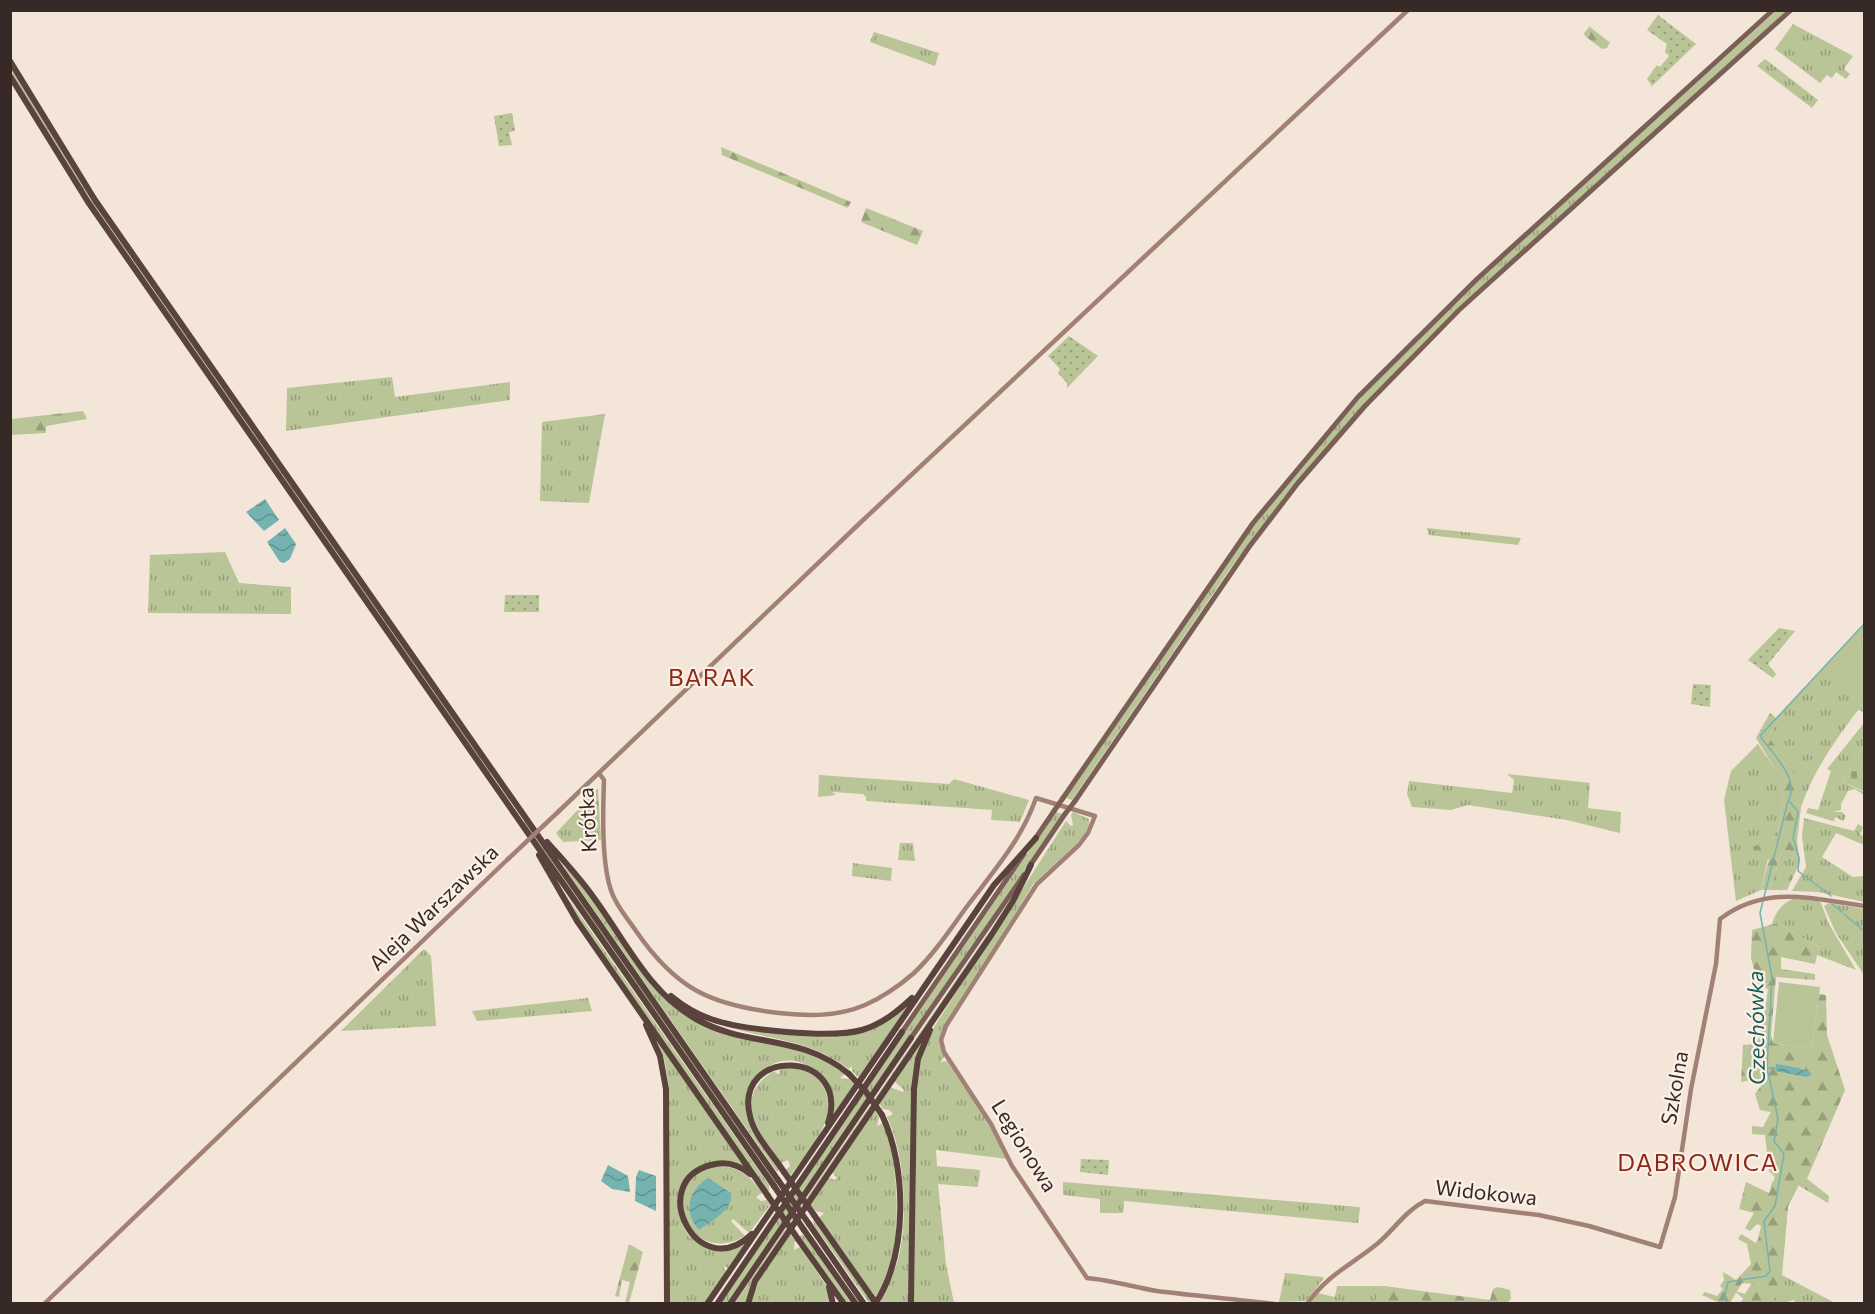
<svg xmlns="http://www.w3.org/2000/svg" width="1875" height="1314" font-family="Commissioner,sans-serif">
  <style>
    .grass { fill: url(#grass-tufts) }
    .forest { fill: url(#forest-firs) }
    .cemetery { fill: url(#cemetery-stones) }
    .garden { fill: url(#garden-dots) }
    .pitch { fill: #b9c497 }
    .water { fill: url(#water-waves) }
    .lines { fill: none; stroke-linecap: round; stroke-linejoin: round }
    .stream { stroke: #75b3b1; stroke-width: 1.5 }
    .secondary { stroke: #a18175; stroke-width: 4.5 }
    .primary { stroke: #7b5f56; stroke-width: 5 }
    .highway { stroke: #59433c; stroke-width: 6 }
    .secondary-bridge { stroke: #a18175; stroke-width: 4.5 }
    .primary-bridge { stroke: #7b5f56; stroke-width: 5 }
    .highway-bridge { stroke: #59433c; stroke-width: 6 }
    .labels { text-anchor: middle; stroke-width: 4.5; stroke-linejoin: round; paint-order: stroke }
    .street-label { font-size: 21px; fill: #372a26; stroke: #fbefe6 }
    .water-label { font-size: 22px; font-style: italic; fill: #185d5b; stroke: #fbefe6 }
    .quarter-label { font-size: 24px; letter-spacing: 1.5px; fill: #8e2917; stroke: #fbefe6 }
  </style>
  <defs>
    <pattern id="grass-tufts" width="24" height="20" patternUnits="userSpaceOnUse" patternTransform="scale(1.5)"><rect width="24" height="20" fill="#b9c497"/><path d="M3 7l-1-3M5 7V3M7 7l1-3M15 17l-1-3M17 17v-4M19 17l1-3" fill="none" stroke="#979f7b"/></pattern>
    <pattern id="forest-firs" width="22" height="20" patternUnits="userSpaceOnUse" patternTransform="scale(1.5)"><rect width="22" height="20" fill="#b9c497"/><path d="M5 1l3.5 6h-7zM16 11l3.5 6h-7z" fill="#979f7b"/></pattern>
    <pattern id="cemetery-stones" width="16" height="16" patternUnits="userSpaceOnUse" patternTransform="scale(1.5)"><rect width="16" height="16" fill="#b9c497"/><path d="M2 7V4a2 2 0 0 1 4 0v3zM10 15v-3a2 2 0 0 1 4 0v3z" fill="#979f7b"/></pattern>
    <pattern id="garden-dots" width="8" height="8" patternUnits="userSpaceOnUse" patternTransform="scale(1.5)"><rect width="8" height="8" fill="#b9c497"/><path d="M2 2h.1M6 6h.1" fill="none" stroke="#979f7b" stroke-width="1.8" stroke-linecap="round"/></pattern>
    <pattern id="water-waves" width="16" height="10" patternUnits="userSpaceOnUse" patternTransform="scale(1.5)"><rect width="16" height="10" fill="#75b3b1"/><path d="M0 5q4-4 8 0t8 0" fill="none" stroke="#619290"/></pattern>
  </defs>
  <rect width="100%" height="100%" fill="#f4e5d9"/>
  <!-- grass -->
  <path class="grass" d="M1776,11H1787L1450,315L1360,408L1284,497L1230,569L1072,800L1066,798L1241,543L1269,505L1364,394L1476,283Z
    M1793,24L1853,56L1844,69L1850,74L1846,79L1836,72L1832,78L1827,75L1820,83L1775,49Z
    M874,32L939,53L935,66L870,42Z
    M1765,59L1818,100L1812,108L1757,66Z
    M10,66L77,176L491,771L489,773L74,176L16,83Z
    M392,377L395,397L510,382V400L286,431L287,388Z
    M605,414L589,503L540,501L542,422Z
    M1427,528L1521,538L1518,545L1429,535Z
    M225,552L239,583L291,587V614L148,613L150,555Z
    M1864,624V636L1830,678L1864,707V712L1858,710C1834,742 1814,770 1801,807L1795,802L1768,736L1776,726V718Z
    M1864,723V744L1843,782L1864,792V795L1855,789L1848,791L1841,804V810L1832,812H1842L1846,816L1843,821L1835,817L1834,821L1839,823L1806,813L1808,808L1818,810L1831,771L1827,769Z
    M1758,744L1777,773L1783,802L1779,827L1772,840L1761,890L1736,901L1724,800L1731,771Z
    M1507,774L1590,783L1588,808L1621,812L1620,833L1567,820L1468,805L1451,810L1412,807L1407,794L1409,781L1512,793L1514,780Z
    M819,775L949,784L954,779L1029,800L1020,822L991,820L992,810L866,801V797L863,794L832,792L836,795L818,797Z
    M598,788L601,840L563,842L556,833Z
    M1056,812L1063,814L1038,851L727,1303L719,1304Z
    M1073,812L1089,819V825L1083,838L1034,883L941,1034L944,1057L940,1062L947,1061L983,1114L1007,1159L936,1150L937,1166L980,1170L978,1187L938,1184L946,1264L954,1303H914L917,1089L921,1060L934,1027L1066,821L1071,826L1073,825L1071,815Z
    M1804,818L1854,831L1858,824L1863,827L1860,834L1864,837V845L1836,833L1822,857L1853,877L1864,876V902L1819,892L1792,891L1806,867L1802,835Z
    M525,821L777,1182L775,1184L523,822Z
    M900,843H913L915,861L898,860Z
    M1782,849L1791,851L1795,866L1783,890H1770Z
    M853,863L892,868L891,881L852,876Z
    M564,867C610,904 631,974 680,1012C720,1042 775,1035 818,1057C828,1061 836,1069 845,1074L840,1078L849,1079L855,1084L833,1116C838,1081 797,1042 764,1070C730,1100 753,1127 772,1155C776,1161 782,1169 782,1175L779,1170L777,1172Z
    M551,874L769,1185V1193L580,922Z
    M1013,897L753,1281L747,1303L734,1304Z
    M1796,898L1817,900L1821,903L1829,924L1856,970L1817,955L1819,947L1777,923L1772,924C1775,912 1784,901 1796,898Z
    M1829,903L1864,909V975L1836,933L1824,906Z
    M424,949L431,956L436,1026L341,1031Z
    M588,998L592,1011L477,1021L472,1011Z
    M906,1008L859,1078L852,1071V1066L849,1069C801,1033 754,1041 703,1018C740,1024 812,1042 847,1036C869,1032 888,1020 906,1008Z
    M656,1038L747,1168L715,1162L684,1184C678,1213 676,1241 714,1246C727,1247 735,1249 746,1242L728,1268L723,1266L726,1272L705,1303H669V1087L664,1058Z
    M924,1038L918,1056L909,1303H880C885,1288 895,1273 899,1256C908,1216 905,1154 887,1117L893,1114L889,1110L883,1109L879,1103L890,1087L903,1092L904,1090L894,1081Z
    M780,1067C799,1069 815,1069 824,1088C839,1121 808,1150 790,1176L786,1170L790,1166L788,1160L781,1163C759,1133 731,1097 774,1071L779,1075Z
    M874,1110L879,1117L877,1126L883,1123C901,1161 904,1266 875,1297L819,1218L824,1213L815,1211L810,1204L829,1178L835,1180L837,1178L832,1172Z
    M715,1166C737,1166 749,1174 762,1193L756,1197L761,1201L767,1200L770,1205L749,1233L733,1219L731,1221L745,1236C693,1266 662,1198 698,1174C702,1170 709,1168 715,1166Z
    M1063,1182L1359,1207L1360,1208L1358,1223L1124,1201L1123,1213H1100V1199L1063,1195Z
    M1772,1182L1799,1185L1788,1206L1782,1275L1835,1303H1797L1793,1300L1785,1303H1749L1734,1291L1745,1294L1763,1266L1752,1263Z
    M813,1216L874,1303H869L814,1225Z
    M790,1234L795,1240L794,1250L800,1247L828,1288L830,1303L751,1304L756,1285Z
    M801,1235L805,1236L851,1303H846L800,1236Z
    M1285,1273L1322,1277L1324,1278L1306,1301L1279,1302Z
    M1337,1286H1384L1378,1288L1376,1303L1310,1304L1318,1293L1335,1297Z"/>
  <!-- forest -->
  <path class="forest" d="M1591,25L1590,27L1609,42L1611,40L1607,48L1602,49L1585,36L1584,33Z
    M721,147L851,202L848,208L722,155Z
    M866,208L923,231L917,245L861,222Z
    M83,411L87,419L46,426V433L11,435V419Z
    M1770,713L1776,718V726L1768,736L1797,777L1795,802L1801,807L1797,841L1800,862L1787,890H1783L1795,866L1791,851L1782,849L1770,890H1761L1769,859H1760L1752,847L1772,840L1779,827L1783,802L1777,773L1756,738Z
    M1777,923L1819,947L1815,964L1781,957V969L1815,974V980L1776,977L1771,1035L1773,1043L1812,1048L1819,994L1826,995L1827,1035L1845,1090L1807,1179L1829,1196L1828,1203L1798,1185L1788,1206L1780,1294L1769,1303H1740L1754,1284L1742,1283L1730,1303H1720L1702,1295L1705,1292L1717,1296L1723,1289L1720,1286L1724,1280L1723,1272L1736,1280L1751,1264L1747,1244L1738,1239L1741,1234L1756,1243L1764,1228L1757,1224L1750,1231L1745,1228L1754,1213L1739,1209L1746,1182L1769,1193L1775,1177L1769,1171L1765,1135L1752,1134V1126L1763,1127L1771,1112L1760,1110L1755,1094L1761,1086L1757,1079L1741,1082L1743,1045L1756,1044L1762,1030L1768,989L1758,984L1751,958L1752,930Z
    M629,1244L643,1252L629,1303H625L630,1282L622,1280L619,1297L615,1296Z
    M1384,1286L1490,1300L1493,1289L1498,1287L1510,1290L1511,1299L1506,1304L1375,1303L1378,1288Z"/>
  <!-- cemetery -->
  <path class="cemetery" d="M1864,744V791L1843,782Z"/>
  <!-- garden -->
  <path class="garden" d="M1658,15L1696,44L1652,86L1647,79L1657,65L1660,67L1669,56L1665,52L1667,44L1647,30Z
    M512,113L515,131L509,132L512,145L499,146L494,116Z
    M1069,336L1098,356L1067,388V383L1058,373L1060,369L1048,356Z
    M505,595H539V612H504Z
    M1779,628L1795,631L1768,664L1776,674L1773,678L1748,660Z
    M1693,684L1711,685L1710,707L1691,704Z
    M1081,1159L1109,1160L1108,1175L1080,1172Z"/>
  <!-- pitch -->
  <path class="pitch" d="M1864,636V707L1829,678Z
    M1779,982L1820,987L1812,1048L1773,1043Z"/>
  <!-- water -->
  <path class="water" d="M265,499L279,520L264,531L246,512Z
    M285,528L296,544L290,559L284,563L280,562L267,542Z
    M1776,1064L1799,1068L1812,1074L1807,1077L1776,1071Z
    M608,1165L628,1176L630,1192L612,1189L601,1181Z
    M639,1170L656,1176V1211L635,1201L636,1177Z
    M708,1178L731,1193C734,1210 711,1221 699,1230C683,1212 688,1190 708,1178Z"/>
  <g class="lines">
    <!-- stream -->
    <path class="stream" d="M1789,801L1798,812L1793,838L1799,858L1798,871L1831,896
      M1832,904L1842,912
      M1844,914L1864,931
      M1768,1068H1776
      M1727,1304L1725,1295L1728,1282L1766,1276L1770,1271L1764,1221L1775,1206L1784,1154L1774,1141L1778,1119L1767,1068L1772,977L1760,913L1788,801C1801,780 1772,753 1760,736L1864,624"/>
    <!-- secondary -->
    <path class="secondary" d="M599,773L604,780C603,810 601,865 612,893C617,907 628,919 636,931C676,989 710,1005 779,1013C808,1016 837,1017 865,1005C883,997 899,986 914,973C935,953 951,928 968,905C993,872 1022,839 1036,798L1095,816L1088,833L1079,845L1037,884L946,1026L941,1040L944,1052L991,1124L1012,1166L1087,1278C1111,1280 1133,1287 1157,1291C1196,1296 1235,1299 1274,1304
      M558,812L861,522L1408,10
      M44,1304L508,859
      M1307,1304C1327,1275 1351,1265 1377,1244C1394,1230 1405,1211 1425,1201L1539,1215L1589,1226L1660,1247L1675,1197L1691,1089L1716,964L1720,919C1766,884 1813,899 1864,906"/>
    <!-- primary -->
    <path class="primary" d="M1063,798L1253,523L1358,397L1477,279L1773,10
      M1075,801L1249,547L1298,483L1365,406L1459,310L1791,10
      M1035,839L1054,811
      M1029,867L1065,814
      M902,1032L1024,854
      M911,1038L1024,875"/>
    <!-- highway -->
    <path class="highway" d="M10,61L95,200L778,1180
      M10,76L88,202L774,1186
      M547,842C563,860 580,878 594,898C625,940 649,993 696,1019C747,1048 800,1033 849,1074
      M539,855L577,921L768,1196
      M671,996C683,1006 696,1014 711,1019C742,1030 831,1039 862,1030C882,1024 897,1012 912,998
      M646,1025L660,1056L666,1089L667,1304
      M784,1172C773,1155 754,1135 750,1116C733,1046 852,1049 828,1123
      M750,1174C739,1165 725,1161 711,1165C645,1182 698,1286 752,1234
      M814,1215L873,1299
      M809,1224L864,1304
      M804,1230L856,1304
      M798,1239L844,1304
      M829,1287L833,1304
      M707,1304L994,885L1036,838
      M717,1304L902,1032
      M730,1304L911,1038
      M748,1304L755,1281L992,934L1013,901L1031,865
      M875,1304C908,1255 907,1167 882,1115
      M911,1304L914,1089L918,1059L930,1030"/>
    <!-- secondary-bridge -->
    <path class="secondary-bridge" d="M508,859L558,812"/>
    <!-- primary-bridge -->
    <path class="primary-bridge" d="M1054,811L1063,798
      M1065,814L1075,801"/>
    <!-- highway-bridge -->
    <path class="highway-bridge" d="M849,1074L866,1092L882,1115
      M784,1172L814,1215
      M778,1180L809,1224
      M774,1186L804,1230
      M768,1196L798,1239
      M873,1299L876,1304"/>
  </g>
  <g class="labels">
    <!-- street labels -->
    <g class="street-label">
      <text transform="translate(588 820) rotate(-93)" y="7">Krótka</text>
      <text transform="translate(434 908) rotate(-44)" y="7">Aleja Warszawska</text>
      <text transform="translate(1675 1088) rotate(-80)" y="7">Szkolna</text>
      <text transform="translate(1024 1146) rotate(58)" y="7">Legionowa</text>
      <text transform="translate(1486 1193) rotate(6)" y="7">Widokowa</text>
    </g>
    <!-- water labels -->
    <g class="water-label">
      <text transform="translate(1756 1028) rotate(-91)" y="8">Czechówka</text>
    </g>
    <!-- quarter labels -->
    <g class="quarter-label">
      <text x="712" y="686">BARAK</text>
      <text x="1698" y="1171">DĄBROWICA</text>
    </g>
  </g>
  <!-- border -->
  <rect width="1875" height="1314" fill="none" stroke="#372a26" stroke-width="24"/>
</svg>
